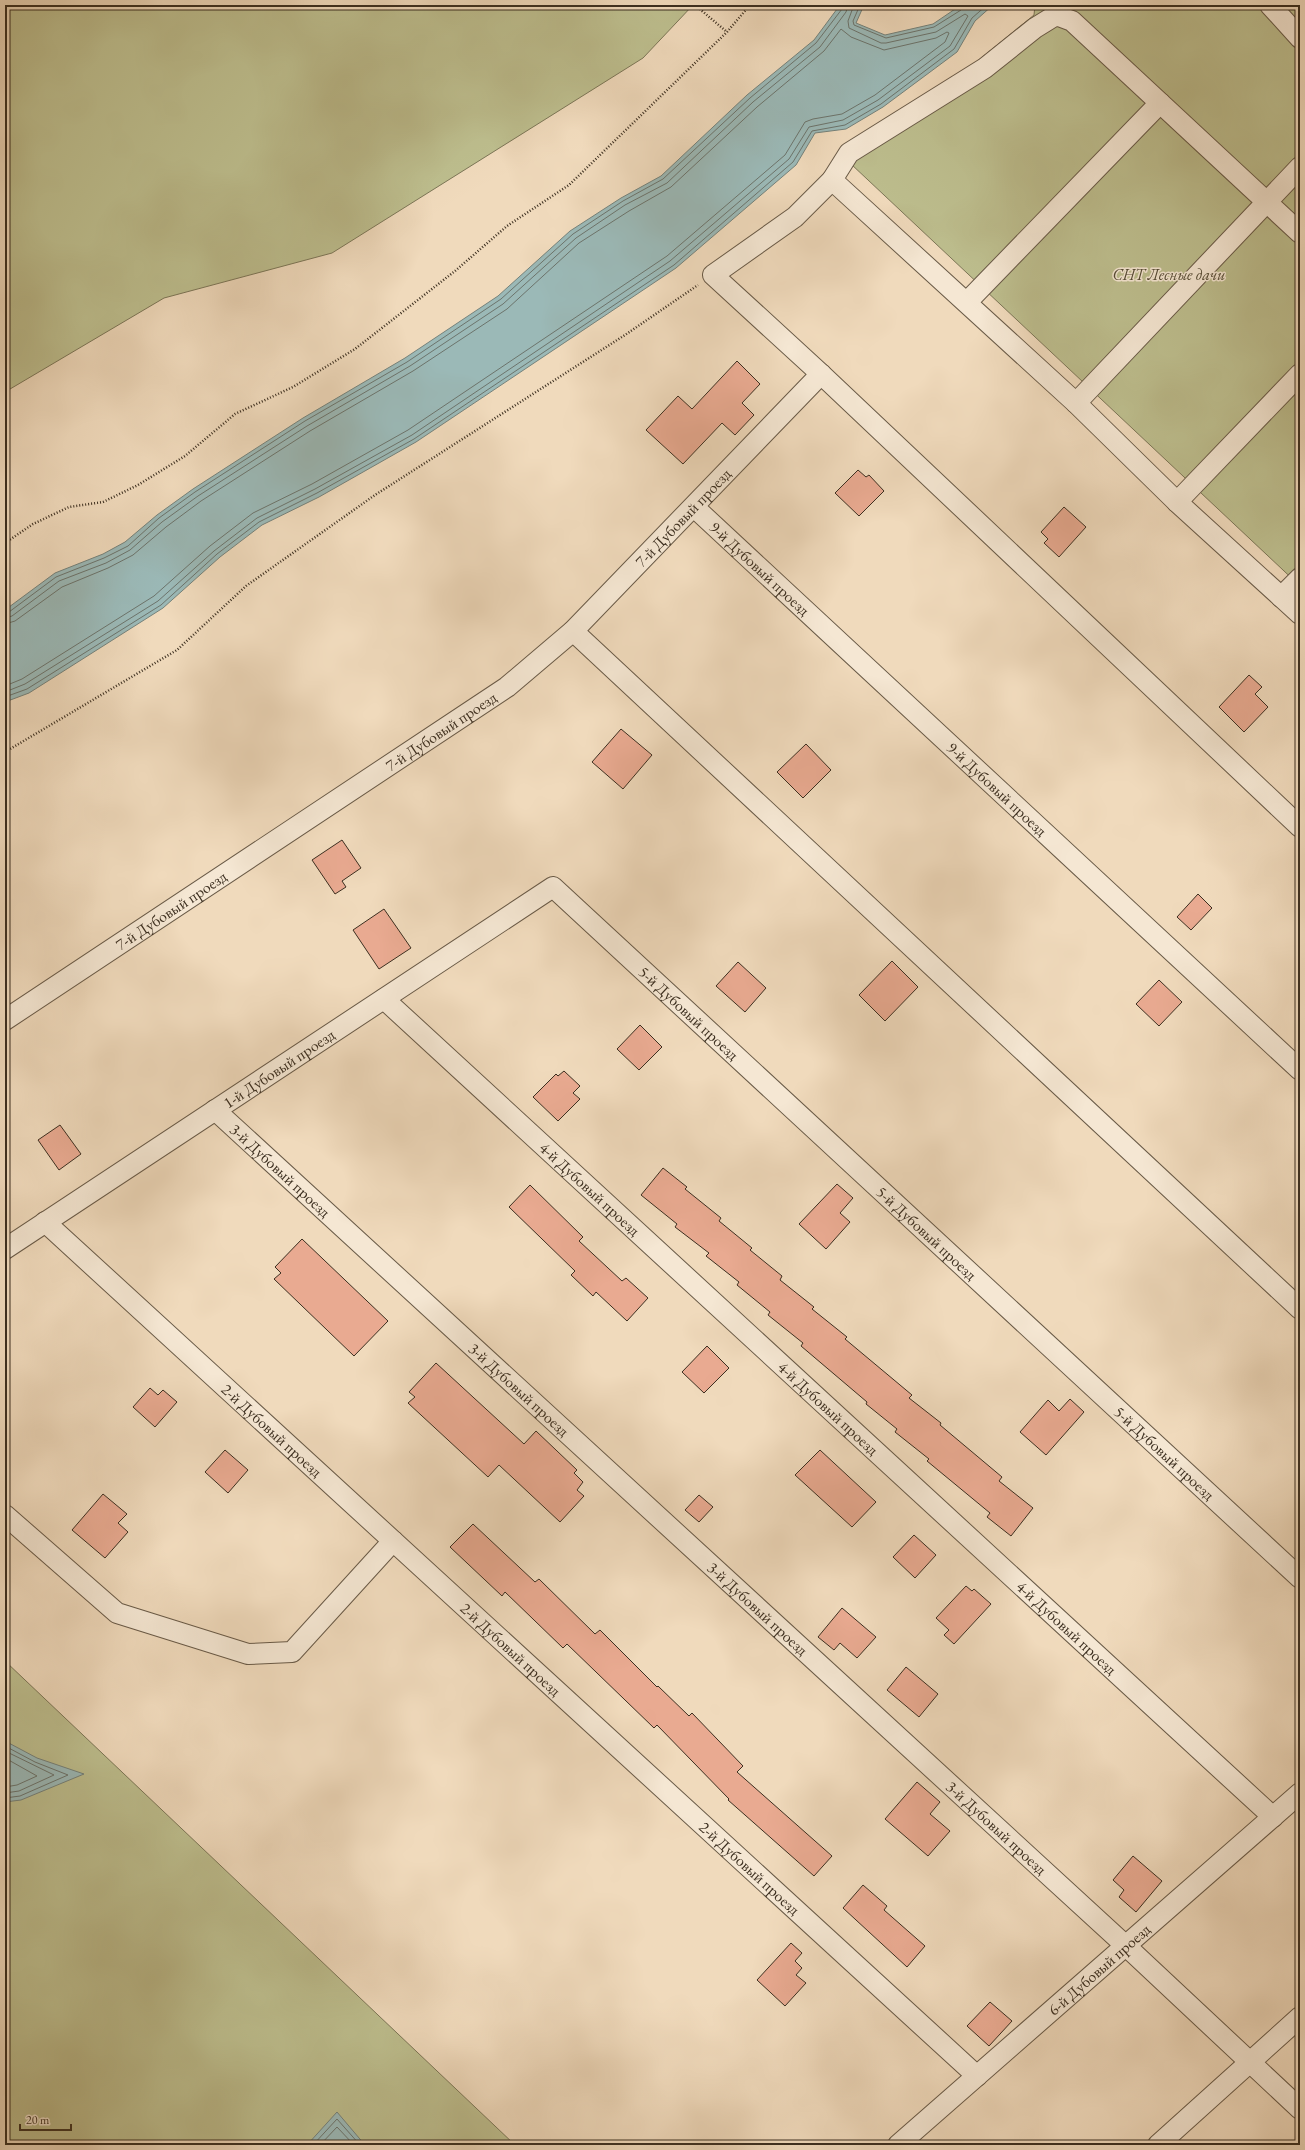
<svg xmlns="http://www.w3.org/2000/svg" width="1305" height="2150" font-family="'EB Garamond',serif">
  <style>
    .green { fill: #bdbe8e; stroke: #7c7657 }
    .water { fill: #9bb9b7; stroke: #75827b }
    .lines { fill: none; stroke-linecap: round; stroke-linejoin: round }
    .shore { stroke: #6c746c; stroke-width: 1 }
    .building { fill: #e9aa91; stroke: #3c2f20 }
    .minor-casing { stroke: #695a47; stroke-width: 22 }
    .path { stroke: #3c2f20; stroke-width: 2.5; stroke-dasharray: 1 2; stroke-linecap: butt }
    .minor { stroke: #f5e7d3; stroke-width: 20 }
    .labels { text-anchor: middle; stroke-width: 3; stroke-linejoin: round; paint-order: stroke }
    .park-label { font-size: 16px; font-style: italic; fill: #564c36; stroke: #f5e7d3 }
    .street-label { font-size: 16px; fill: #3c2f20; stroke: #f5e7d3 }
  </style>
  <rect width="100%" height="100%" fill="#f0dabc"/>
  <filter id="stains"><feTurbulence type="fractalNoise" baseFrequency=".005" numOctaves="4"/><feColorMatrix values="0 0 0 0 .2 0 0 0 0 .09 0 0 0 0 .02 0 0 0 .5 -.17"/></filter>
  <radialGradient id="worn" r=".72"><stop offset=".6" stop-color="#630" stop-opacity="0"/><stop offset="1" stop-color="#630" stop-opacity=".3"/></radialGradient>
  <!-- green -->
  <path class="green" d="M5,5H693L643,58L332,253L164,298L5,392Z
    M1035,5H1300V586L851,164L1034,15Z
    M5,1661L515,2145H5Z"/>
  <!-- water -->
  <path class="water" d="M840,5H864L856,23L885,35L933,24L961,5H993L975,21L957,52L883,107L846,129L815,133L796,165L676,268L416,442L319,497L262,525L220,557L163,608L29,693L5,702V610L55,573L103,554L125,542L157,515L193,489L303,418L405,358L498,296L570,231L621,198L661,176L747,95L814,40Z
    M5,1741L37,1758L84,1774L21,1800L5,1802Z
    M337,2112L365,2145H307Z"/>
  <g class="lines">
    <!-- shore -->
    <path class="shore" d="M860,5L853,21L854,25L886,38L934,27L961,10L963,5
      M5,613L9,612L56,577L104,558L128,546L159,518L195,492L305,421L407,362L501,299L573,234L623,201L663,179L750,98L816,43L842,9L843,5
      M5,618L12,616L59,581L106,563L130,550L162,522L198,496L307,426L410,366L503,304L576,238L625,205L667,183L753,102L820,47L846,12L848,5
      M5,624L15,621L62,587L108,568L133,555L166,527L201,501L310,431L413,371L507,309L579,243L629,211L671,187L757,107L824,51L841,29L851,37L884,50L936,38L947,32L949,33L945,42L875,95L842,114L813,119L805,122L785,155L667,256L408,430L312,484L253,513L210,546L154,596L22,679L5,686
      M5,692L25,684L158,601L214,551L257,518L315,489L412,435L670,261L789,159L809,127L843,120L878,100L950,46L968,16L965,14L936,32L886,43H881L849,28L848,21L854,5
      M5,697L27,689L161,605L217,554L259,522L317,493L414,439L674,265L793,162L812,131L845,125L881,104L954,49L972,18L987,5
      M5,1746L35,1762L68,1775L20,1796L5,1798
      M5,1751L54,1775L19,1791L5,1793
      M5,1758L37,1776L17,1785L5,1787
      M313,2145L337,2119L360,2145
      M320,2145L337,2127L354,2145"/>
  </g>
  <!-- building -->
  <path class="building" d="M737,361L760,384L742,403L754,415L735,435L722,423L683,464L646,430L678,396L692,409Z
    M858,470L866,477L869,475L884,491L859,516L835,493Z
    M1064,507L1086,527L1059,557L1044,543L1048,539L1041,532Z
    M1249,675L1262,687L1255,694L1268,707L1244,732L1219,707Z
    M621,729L652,755L623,789L592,762Z
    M806,744L831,770L803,798L777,772Z
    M342,840L361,868L342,881L346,887L335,894L312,860Z
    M1198,894L1212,908L1191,930L1177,917Z
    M384,909L411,948L379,969L353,930Z
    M892,961L918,987L885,1021L859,995Z
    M738,962L766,988L745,1012L716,986Z
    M1159,980L1182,1002L1159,1026L1136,1004Z
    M640,1025L662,1047L639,1070L617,1049Z
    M564,1071L580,1086L573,1093L580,1099L558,1121L533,1097L556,1074L558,1076Z
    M60,1125L81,1154L59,1170L38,1140Z
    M663,1168L687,1187L685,1189L721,1218L719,1221L752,1248L750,1250L782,1276L780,1280L814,1307L812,1309L847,1337L845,1339L912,1395L909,1398L941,1423L940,1425L1002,1477L999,1481L1033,1508L1011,1536L987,1517L990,1513L927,1461L929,1459L895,1432L897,1429L866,1404L867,1402L801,1346L803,1343L768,1315L770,1312L737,1285L739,1282L706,1256L709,1253L675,1227L677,1224L641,1195Z
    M837,1184L853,1198L840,1213L850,1222L826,1249L799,1224Z
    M530,1185L583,1237L579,1241L622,1281L626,1278L648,1298L627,1321L596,1292L593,1296L571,1275L575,1271L509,1207Z
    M302,1239L388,1321L354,1356L274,1279L281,1273L275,1267Z
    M707,1346L729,1368L704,1393L682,1372Z
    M436,1363L524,1444L536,1431L577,1470L574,1473L583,1482L577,1490L584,1496L560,1522L499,1465L488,1477L408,1403L415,1397L409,1392Z
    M150,1388L158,1395L163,1390L177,1402L155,1427L133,1407Z
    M1070,1399L1084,1412L1046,1455L1020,1432L1048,1400L1059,1411Z
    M225,1450L248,1470L228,1493L205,1472Z
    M820,1450L876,1502L852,1527L795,1475Z
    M103,1494L127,1514L118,1523L128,1532L105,1558L72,1530Z
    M699,1495L713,1507L699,1522L685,1510Z
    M473,1524L535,1582L539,1579L595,1634L600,1630L657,1687L658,1686L689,1716L692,1713L743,1766L737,1772L832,1856L814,1876L728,1800L729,1799L657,1725L654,1728L567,1644L563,1648L505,1592L502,1596L450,1547Z
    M914,1535L936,1555L915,1578L893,1557Z
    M966,1586L972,1591L974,1589L991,1604L954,1644L944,1635L949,1630L936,1618Z
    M842,1608L876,1637L857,1658L840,1643L834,1650L818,1637Z
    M906,1667L938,1694L919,1717L887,1690Z
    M917,1782L940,1802L930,1814L950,1831L928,1856L885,1819Z
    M1133,1856L1162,1881L1136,1912L1119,1897L1124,1890L1113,1880Z
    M863,1885L887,1906L884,1910L925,1946L907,1967L843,1908Z
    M791,1943L802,1953L795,1961L802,1968L796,1975L806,1983L785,2006L757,1980Z
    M990,2002L1012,2021L989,2046L967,2026Z"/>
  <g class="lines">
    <!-- minor casing -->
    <g class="minor-casing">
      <g id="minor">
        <path d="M1270,5L1300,38"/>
        <path d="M832,180L1076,403L1177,502L1300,614"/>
        <path d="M1300,233L1072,21L1056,15L1035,28L985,68L849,153L832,180L795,217L713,275L821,374L1300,827"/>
        <path d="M967,302L1160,103"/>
        <path d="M1076,403L1300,167"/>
        <path d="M1177,502L1300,374"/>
        <path id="s1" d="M694,507L1300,1070"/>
        <path d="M1281,597L1300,578"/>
        <path d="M573,631L1300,1309"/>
        <path id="s2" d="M384,999L1273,1817"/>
        <path id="s3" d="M5,1020L507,687L573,631L821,374"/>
        <path id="s4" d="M215,1110L1126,1946L1300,2109"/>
        <path id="s5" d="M45,1222L977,2076"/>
        <path id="s6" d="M5,1249L553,887L1300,1578"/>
        <path d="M5,1515L117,1613L248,1654L292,1652L393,1541"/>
        <path id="s7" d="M898,2145L1300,1793"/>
        <path d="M1158,2145L1300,2017"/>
      </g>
    </g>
    <!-- path -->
    <path class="path" d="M695,5L727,32
      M5,543L33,524L69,507L103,502L138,485L185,456L235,414L293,387L355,349L455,271L507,226L569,185L727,32L750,5
      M5,752L177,650L246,586L375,495L625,335L698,285"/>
    <!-- minor -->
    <use href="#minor" class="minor"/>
  </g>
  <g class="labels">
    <!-- park labels -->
    <g class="park-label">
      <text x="1169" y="280">СНТ Лесные дачи</text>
    </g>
    <!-- street labels -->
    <g class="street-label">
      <text dy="6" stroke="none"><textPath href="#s3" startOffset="847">7-й Дубовый проезд</textPath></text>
      <text dy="6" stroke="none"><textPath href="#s1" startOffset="90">9-й Дубовый проезд</textPath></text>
      <text dy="6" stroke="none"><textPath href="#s3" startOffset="523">7-й Дубовый проезд</textPath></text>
      <text dy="6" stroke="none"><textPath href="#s1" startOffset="414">9-й Дубовый проезд</textPath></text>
      <text dy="6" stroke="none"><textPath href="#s3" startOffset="199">7-й Дубовый проезд</textPath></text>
      <text dy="6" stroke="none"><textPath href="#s6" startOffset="842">5-й Дубовый проезд</textPath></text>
      <text dy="6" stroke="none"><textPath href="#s6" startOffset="328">1-й Дубовый проезд</textPath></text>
      <text dy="6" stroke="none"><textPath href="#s4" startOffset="89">3-й Дубовый проезд</textPath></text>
      <text dy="6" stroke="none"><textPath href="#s2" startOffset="280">4-й Дубовый проезд</textPath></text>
      <text dy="6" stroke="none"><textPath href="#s6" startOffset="1166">5-й Дубовый проезд</textPath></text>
      <text dy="6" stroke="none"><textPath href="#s4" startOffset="413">3-й Дубовый проезд</textPath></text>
      <text dy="6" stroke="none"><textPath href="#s2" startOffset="604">4-й Дубовый проезд</textPath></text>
      <text dy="6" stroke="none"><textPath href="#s5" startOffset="308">2-й Дубовый проезд</textPath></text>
      <text dy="6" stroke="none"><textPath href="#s6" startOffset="1490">5-й Дубовый проезд</textPath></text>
      <text dy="6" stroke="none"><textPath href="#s4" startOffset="737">3-й Дубовый проезд</textPath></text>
      <text dy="6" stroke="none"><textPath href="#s2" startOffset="928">4-й Дубовый проезд</textPath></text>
      <text dy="6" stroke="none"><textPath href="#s5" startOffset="632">2-й Дубовый проезд</textPath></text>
      <text dy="6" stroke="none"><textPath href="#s4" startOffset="1061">3-й Дубовый проезд</textPath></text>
      <text dy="6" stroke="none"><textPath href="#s5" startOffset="956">2-й Дубовый проезд</textPath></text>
      <text dy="6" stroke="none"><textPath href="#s7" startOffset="267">6-й Дубовый проезд</textPath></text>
    </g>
  </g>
  <!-- margin -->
  <rect width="1305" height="2150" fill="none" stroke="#f0dabc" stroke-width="20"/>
  <rect x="6" y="6" width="1293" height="2138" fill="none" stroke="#3c2f20" stroke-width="2"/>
  <rect x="10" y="10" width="1285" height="2130" fill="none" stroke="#3c2f20"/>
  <!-- scale -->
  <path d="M20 2124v6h51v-6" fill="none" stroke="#3c2f20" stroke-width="2"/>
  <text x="26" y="2124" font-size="12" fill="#3c2f20" stroke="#f5e7d3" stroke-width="3" paint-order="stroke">20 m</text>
  <rect width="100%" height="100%" filter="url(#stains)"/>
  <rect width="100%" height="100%" fill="url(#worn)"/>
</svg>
